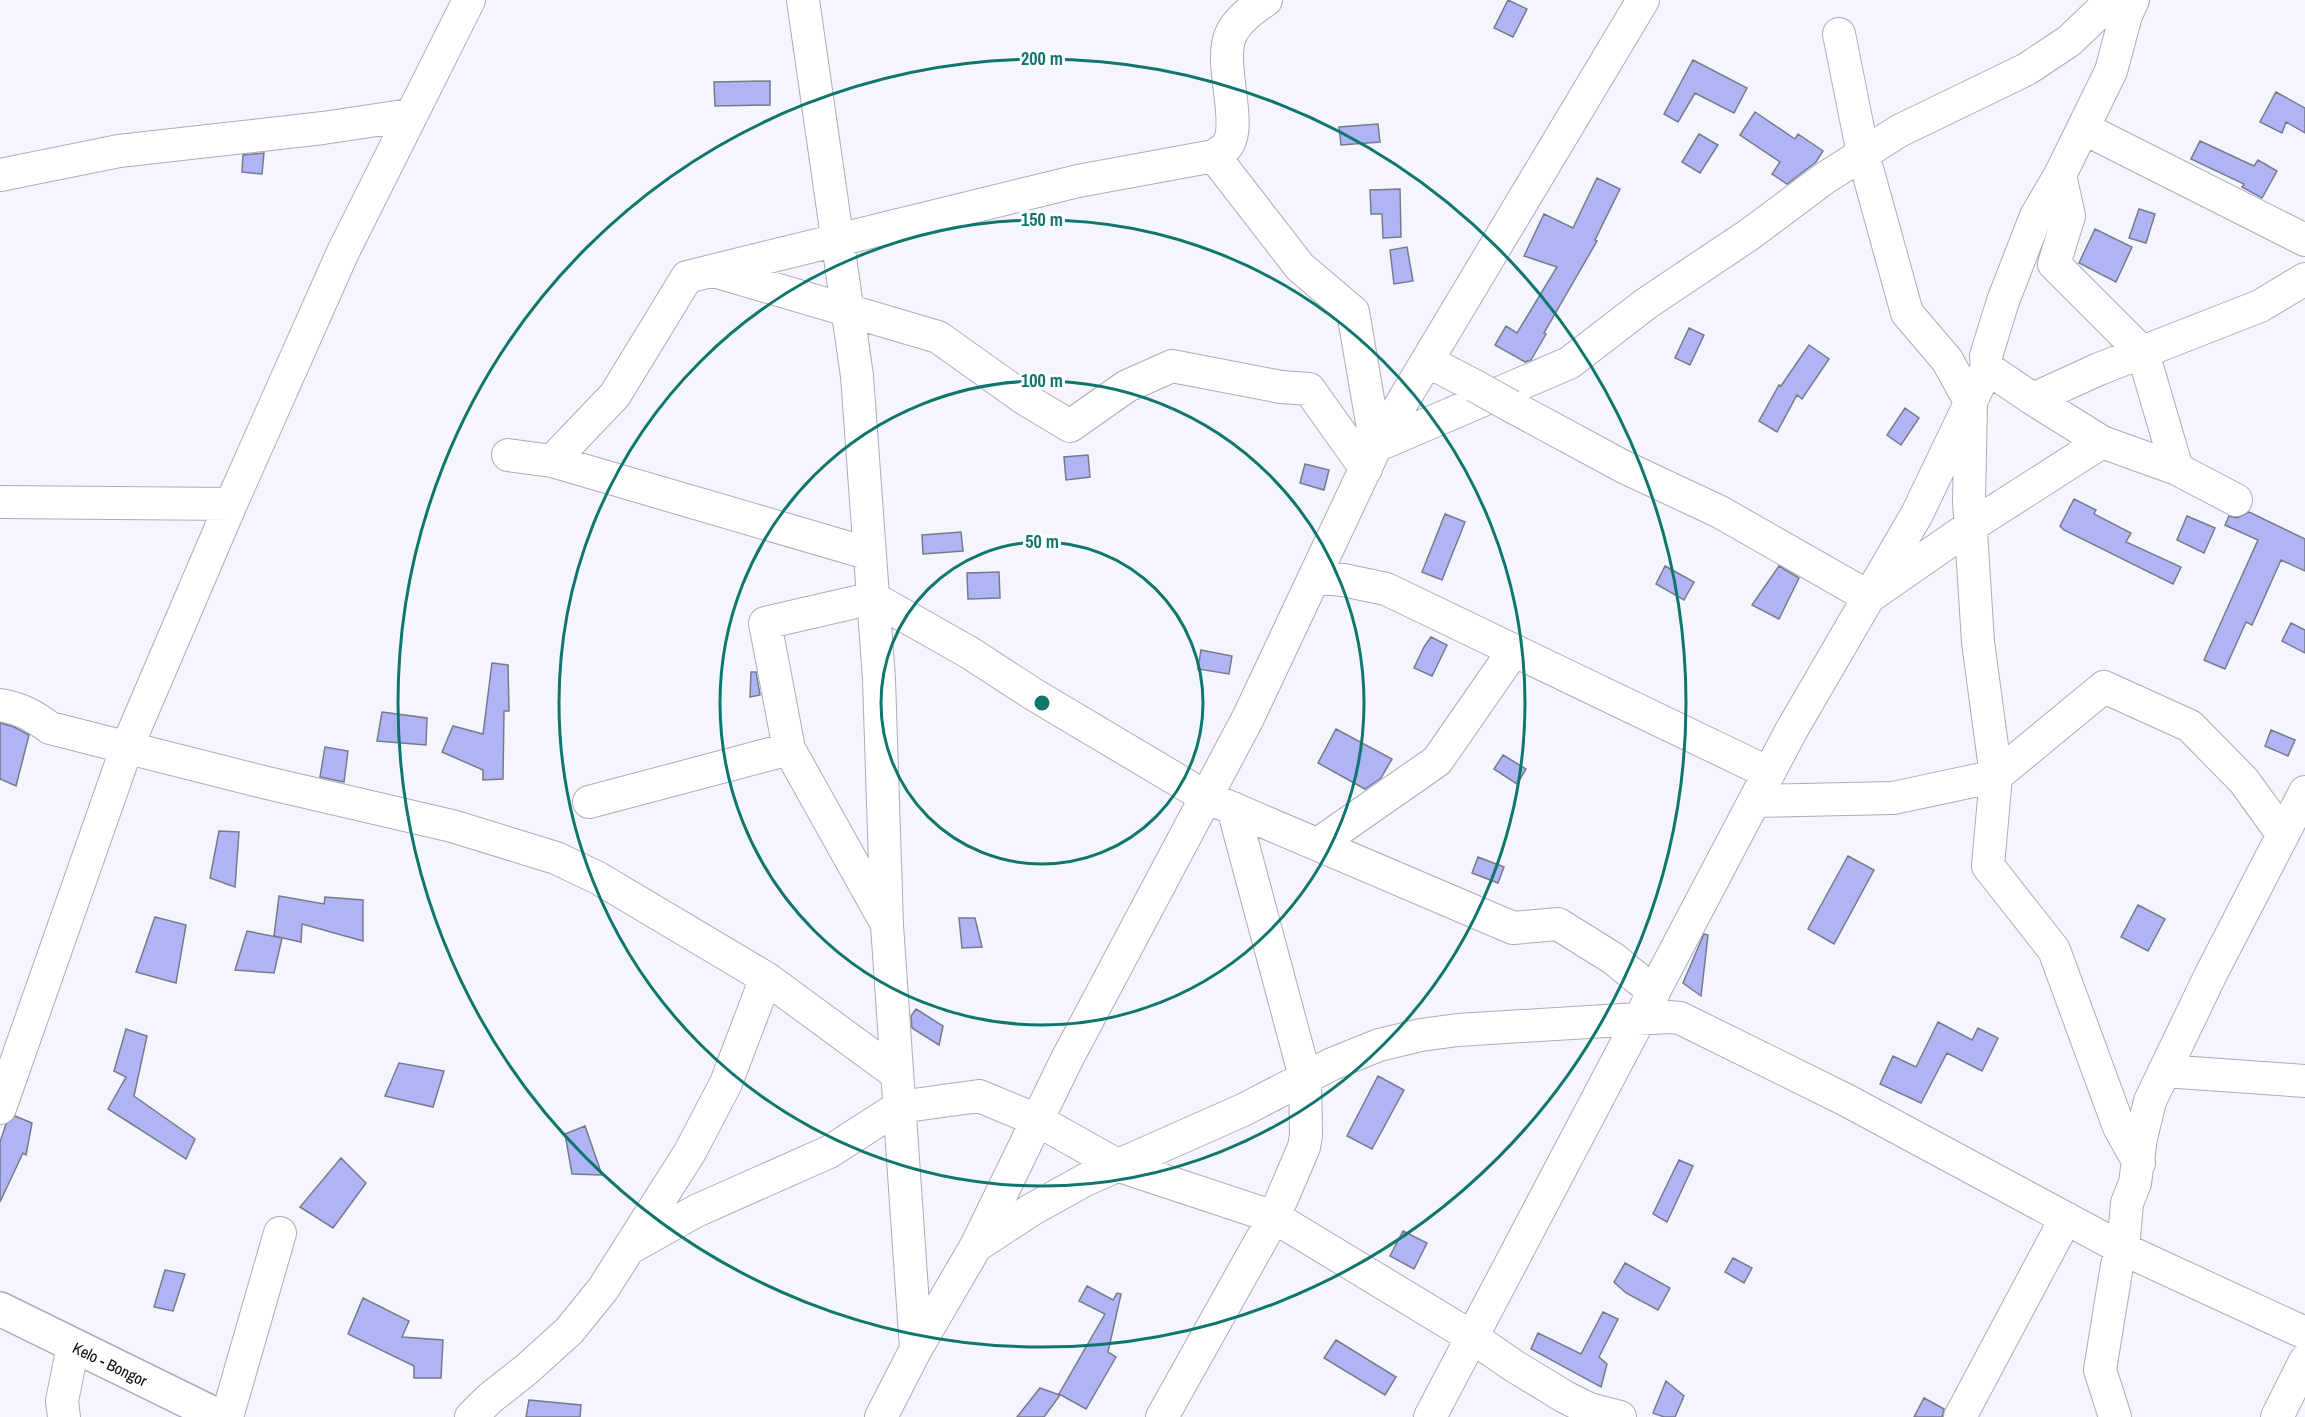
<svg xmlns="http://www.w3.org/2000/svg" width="2305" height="1417" font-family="'Archivo Narrow',sans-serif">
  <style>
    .building { fill: #afb5f4; stroke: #787a8b; stroke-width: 1.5 }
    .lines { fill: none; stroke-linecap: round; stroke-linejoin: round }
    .minor-casing { stroke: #aaacbe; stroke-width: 34 }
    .highway-casing { stroke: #aaacbe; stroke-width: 36 }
    .minor { stroke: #fff; stroke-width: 32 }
    .highway { stroke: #fff; stroke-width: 33 }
    .minor-bridge-casing { stroke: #aaacbe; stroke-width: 34; stroke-linecap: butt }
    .minor-bridge { stroke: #fff; stroke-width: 32 }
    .ring { fill: none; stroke: #0f766e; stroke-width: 3 }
    .labels { text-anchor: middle; stroke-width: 6; stroke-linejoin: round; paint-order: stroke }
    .street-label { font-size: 16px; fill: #0a0b11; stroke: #fff }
    .centre { fill: #0f766e; stroke: #fff; stroke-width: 3 }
    .ring-label { font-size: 18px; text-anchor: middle; font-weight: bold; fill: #0f766e; stroke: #fff; stroke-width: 6; stroke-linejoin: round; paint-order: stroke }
  </style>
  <rect width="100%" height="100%" fill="#f4f5fd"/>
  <!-- building -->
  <path class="building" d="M1508,0L1527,9L1513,37L1494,28Z
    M1693,60L1747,88L1734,113L1695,93L1678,122L1664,114Z
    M770,81V105L715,106L714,82Z
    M2276,92L2305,108V133L2286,122L2282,133L2260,122Z
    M1755,112L1795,139L1798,134L1823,151L1816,162L1787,184L1772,174L1780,162L1740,135Z
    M1378,124L1380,142L1341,145L1339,127Z
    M1699,134L1718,145L1700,173L1682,162Z
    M2200,141L2254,166L2258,160L2277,171L2262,198L2242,187L2244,184L2191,159Z
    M264,153L262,174L242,172L243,155Z
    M1597,178L1620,189L1595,240L1597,241L1544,333L1546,334L1531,360L1525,362L1495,345L1506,326L1517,333L1557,267L1524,256L1544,214L1573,228Z
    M1400,189L1401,237L1383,238L1382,214H1371L1370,190Z
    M2139,209L2155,214L2146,243L2129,238Z
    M2095,229L2132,247L2116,282L2079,263Z
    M1407,247L1413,281L1394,284L1390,250Z
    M1689,328L1704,335L1690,365L1675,358Z
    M1809,345L1829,359L1802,399L1797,395L1777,432L1759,421L1779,385L1781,386Z
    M1905,408L1919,418L1901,445L1887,435Z
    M1088,455L1090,477L1066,480L1064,457Z
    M1305,464L1329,470L1324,490L1300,483Z
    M2074,499L2096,510L2094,514L2131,533L2126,542L2181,567L2173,584L2064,530L2060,526Z
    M2249,512L2305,539V571L2281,560L2252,625L2246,622L2225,669L2204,660L2258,540L2225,525L2229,516L2237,518Z
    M1445,514L1465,522L1442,580L1422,572Z
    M2187,516L2215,528L2204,553L2177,540Z
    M961,532L963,551L923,554L922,535Z
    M1665,566L1694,582L1684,600L1656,584Z
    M1779,566L1799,578L1779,619L1752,605Z
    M999,572L1000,598L968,599L967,573Z
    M2291,623L2305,630V653L2282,641Z
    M1431,637L1447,645L1432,676L1414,668L1424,647Z
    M1201,650L1232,656L1229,674L1198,669Z
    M492,663L508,665L509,711H504L503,779L483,780V770L442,752L453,726L483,734Z
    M751,672H756L760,695L750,697Z
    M382,712L427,718L426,745L377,741Z
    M0,723L14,727L29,735L16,786L0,779Z
    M1336,729L1392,759L1381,778L1365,789L1318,763Z
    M2271,730L2295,740L2288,756L2265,746Z
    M325,747L348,751L344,782L320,777Z
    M1503,755L1526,769L1517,784L1494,769Z
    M219,831L239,832L235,887L210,878Z
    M1848,856L1874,870L1834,944L1808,929Z
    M1478,857L1504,867L1498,883L1472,873Z
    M279,896L324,904L325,897L363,900V941L302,924L301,942L274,936Z
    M2138,905L2165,919L2148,951L2121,937Z
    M155,917L186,925L176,983L136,972Z
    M959,918H975L982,947L962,948Z
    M247,931L282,938L274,973L235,970Z
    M1704,934L1708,935L1701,996L1683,983Z
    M916,1009L943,1026L939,1045L912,1028L911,1016Z
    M1938,1022L1972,1040L1978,1028L1998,1038L1982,1071L1947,1053L1921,1103L1880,1084L1893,1056L1916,1067Z
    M126,1029L147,1036L134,1096L195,1139L186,1159L108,1109L126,1077L114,1071Z
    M399,1063L444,1071L433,1107L385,1096Z
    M1378,1076L1404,1090L1372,1149L1347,1136Z
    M15,1116L32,1123L26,1155L23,1153L0,1202V1142L6,1124Z
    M585,1126L602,1175L572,1174L565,1134Z
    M341,1158L366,1183L333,1228L300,1207Z
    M1679,1160L1693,1166L1667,1222L1653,1214Z
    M1403,1231L1427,1243L1414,1269L1390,1256Z
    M1733,1258L1752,1268L1744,1283L1725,1272Z
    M1625,1263L1670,1288L1658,1310L1626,1293L1614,1282Z
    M165,1270L185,1274L173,1311L154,1307Z
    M1087,1286L1113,1300L1117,1293L1121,1294L1108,1352L1116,1357L1086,1409L1059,1394L1105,1314L1079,1301Z
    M363,1298L409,1321L402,1337L443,1340L441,1378H414V1366L348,1334Z
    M1603,1312L1618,1319L1599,1357L1607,1364L1601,1387L1531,1349L1538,1333L1581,1354Z
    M1336,1340L1396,1377L1385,1395L1324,1358Z
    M1666,1381L1684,1396L1675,1417H1664L1653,1413Z
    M1040,1388L1060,1395L1044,1417H1017Z
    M1924,1398L1944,1409L1942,1417H1914Z
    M529,1400L581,1405L580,1417H526Z"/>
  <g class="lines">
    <!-- minor casing -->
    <g class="minor-casing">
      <path id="minor" d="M803,0L857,376L879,679L887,925L916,1349
        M1839,34L1863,154L1907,313L1947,360L1971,403L1969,500L1978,642L1996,776L1988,866L2054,950L2119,1127L2139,1163
        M2083,128L2305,240
        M1214,156L1300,267L1353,312L1376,446L1569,363L1647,303L1750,234L1825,178L1899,131L2027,69L2069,41L2112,0
        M0,175L119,151L323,128L410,115
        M2060,175L2069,216L2054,264L2143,353L2177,469
        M714,271L938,337L1025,399L1070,426L1127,386L1172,366L1281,387L1309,389L1366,469
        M1427,361L1475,386
        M1987,368L1986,356L2003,301L2036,216L2060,175L2111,71L2126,15L2133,0
        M2033,399L2102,442
        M1511,406L1624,467L1720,512L1869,597L1971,526L2102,442L2177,469L2236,500
        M508,455L552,461L615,395L687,277L1078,181L1214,156C1218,153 1223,150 1226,147C1245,126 1216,61 1232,32C1240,18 1253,9 1266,0
        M552,461L870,554
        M0,502L231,504
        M1316,577L1343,580L1386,589L1769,773
        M0,705C20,708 34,716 50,728L263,782L452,826L556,858L598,878L766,978L897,1074
        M1754,801L1893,798L1996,776L2104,687L2190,726L2244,781L2283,835
        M589,802L789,749
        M1318,844L1437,761L1514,650
        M884,919L789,749L765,623L873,598L970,653L1033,694L1206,797L1513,928L1558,924L1614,959L1654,992
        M2164,1071L2305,1081
        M0,1108L127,747L231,504L343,252L469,0
        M976,1246L1031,1210L1085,1180L1243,1110L1332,1064L1379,1045L1421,1035L1458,1030L1669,1017L1680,1018L1846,1100L2123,1249L2305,1333
        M630,1248L696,1211L829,1152L899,1107L979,1096L1037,1120L1117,1165L1274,1217L1472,1337L1514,1366L1565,1397L1589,1409L1620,1417
        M2123,1249L2127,1203L2135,1183L2141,1138L2150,1101L2211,974L2305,792
        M64,1417L62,1401L73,1346
        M227,1417L280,1233
        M471,1417L489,1399L527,1369L569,1331L603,1289L690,1152L726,1083L766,978
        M881,1417L916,1349L976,1246L1067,1059L1248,718L1376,446L1643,0
        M1162,1417L1274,1217L1304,1147L1306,1135L1305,1077L1233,808
        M1430,1417L1791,731L1917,514L1987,368L2033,399L2099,369L2260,306L2305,279
        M1960,1417L2066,1218
        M2115,1417L2100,1370L2117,1265
        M2277,1417L2305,1361"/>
    </g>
    <!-- highway casing -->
    <g class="highway-casing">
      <path id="highway" d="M0,1309L220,1417"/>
    </g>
    <!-- minor -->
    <use href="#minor" class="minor"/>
    <!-- highway -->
    <use href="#highway" class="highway"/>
    <!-- minor-bridge casing -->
    <g class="minor-bridge-casing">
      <path id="minor-bridge" d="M1475,386L1511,406"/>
    </g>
    <!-- minor-bridge -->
    <use href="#minor-bridge" class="minor-bridge"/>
  </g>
  <!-- distance rings -->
  <g class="ring">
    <circle cx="1042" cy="703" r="161"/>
    <circle cx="1042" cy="703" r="322"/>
    <circle cx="1042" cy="703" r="483"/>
    <circle cx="1042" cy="703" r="644"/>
  </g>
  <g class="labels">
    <!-- street labels -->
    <g class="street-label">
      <text transform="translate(110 1364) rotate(26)" y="6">Kelo - Bongor</text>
    </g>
  </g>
  <circle cx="1042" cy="703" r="9" class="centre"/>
  <g class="ring-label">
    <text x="1042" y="65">200 m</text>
    <text x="1042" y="226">150 m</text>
    <text x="1042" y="387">100 m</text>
    <text x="1042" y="548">50 m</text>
  </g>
</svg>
